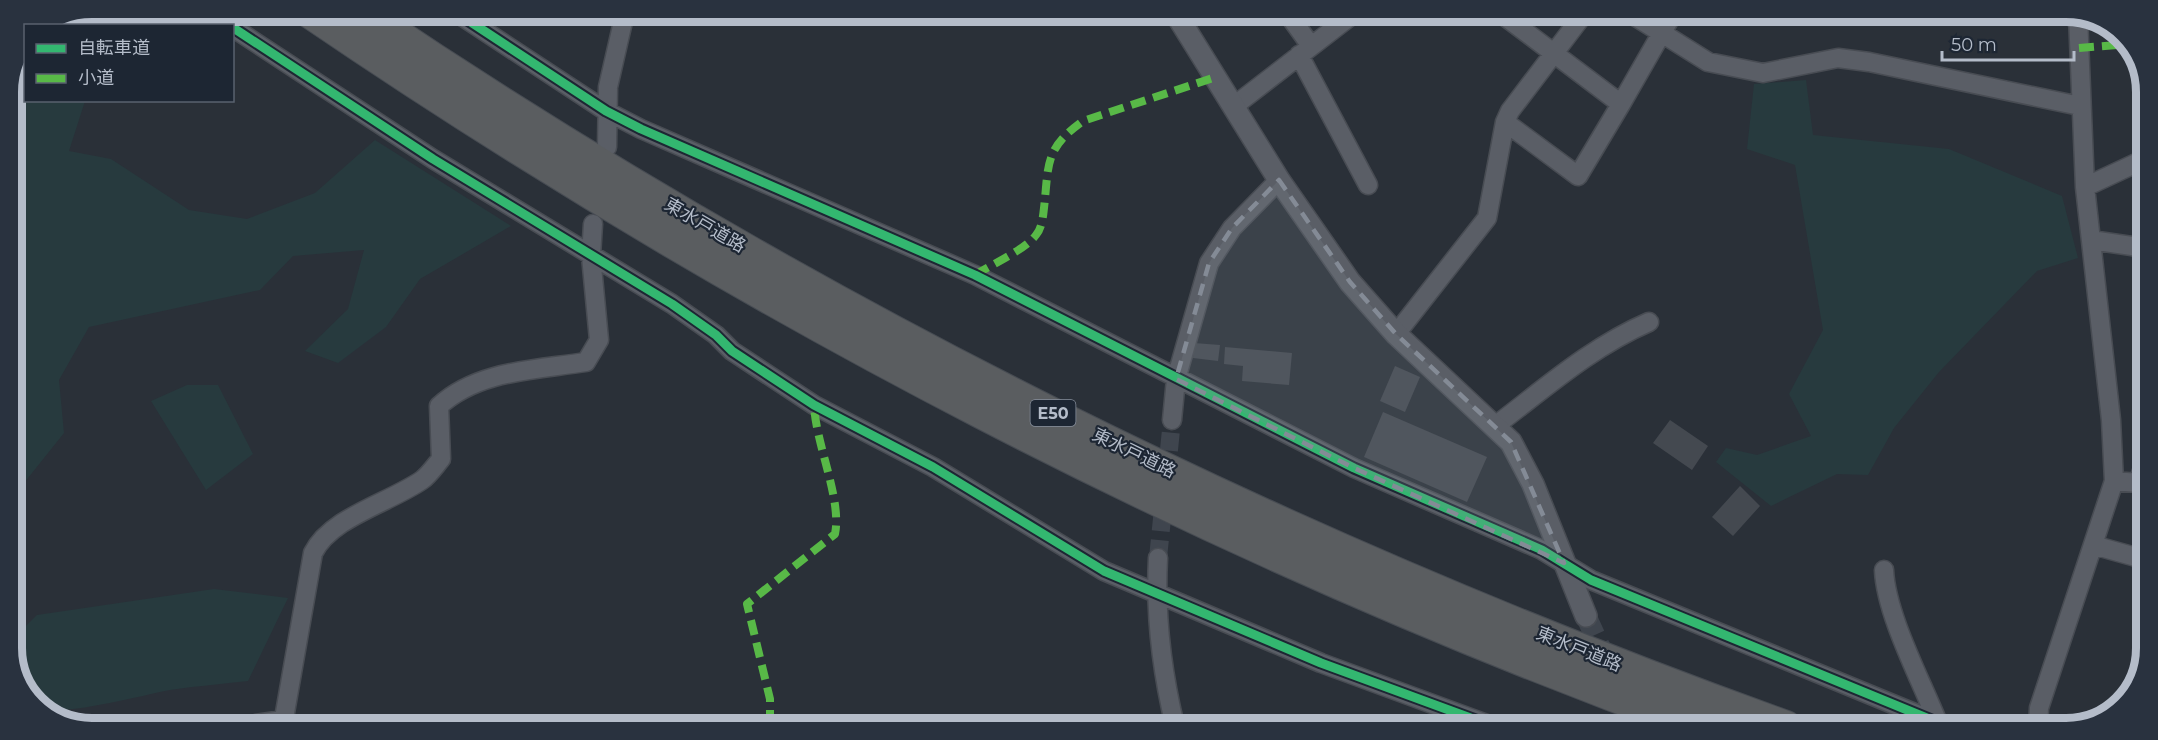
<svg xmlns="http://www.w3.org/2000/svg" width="2158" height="740" font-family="Montserrat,'Noto Sans JP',sans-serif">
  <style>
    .green { fill: #273a3e }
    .building { fill: #444950 }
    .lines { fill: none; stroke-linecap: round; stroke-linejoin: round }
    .minor-tunnel { stroke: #3f454e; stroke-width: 18; stroke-dasharray: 18 9; stroke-linecap: butt }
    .tertiary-tunnel { stroke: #3f454e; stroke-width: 21; stroke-dasharray: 21 10; stroke-linecap: butt }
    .minor-casing { stroke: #484c53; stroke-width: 21 }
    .tertiary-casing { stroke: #484c53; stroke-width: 24 }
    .motorway-casing { stroke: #474c53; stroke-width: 34 }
    .minor { stroke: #5a5e66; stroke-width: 18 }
    .tertiary { stroke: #5a5e66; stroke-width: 21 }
    .motorway { stroke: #5a5d60; stroke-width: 32 }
    .quiet { stroke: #58b947; stroke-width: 8; stroke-dasharray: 15 8; stroke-linecap: butt }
    .cycleway-casing { stroke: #1d2633; stroke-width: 13 }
    .cycleway { stroke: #33b770; stroke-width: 9 }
    .marked { fill: #848b96; fill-opacity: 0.2; stroke: #848b96; stroke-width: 4.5; stroke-dasharray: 12 8; stroke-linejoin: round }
    .labels { text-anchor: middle; stroke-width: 4.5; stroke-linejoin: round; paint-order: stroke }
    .shield { fill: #1d2633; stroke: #878f9c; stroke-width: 1.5 }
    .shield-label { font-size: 16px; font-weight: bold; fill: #b4bcc9 }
    .street-label { font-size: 18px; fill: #b4bcc9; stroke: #1d2633 }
    .rim { fill: none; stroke: #b4bcc9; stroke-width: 8 }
  </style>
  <rect width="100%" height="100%" fill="#2a3038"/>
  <!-- green -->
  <path class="green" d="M92,12H123L117,25H59Z
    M1806,80L1813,135L1949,149L2062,196L2078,258L2037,271L1939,372L1894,428L1868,475L1837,474L1771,506L1716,462L1726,448L1757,455L1811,436L1789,394L1823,330L1795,165L1747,149L1754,84Z
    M25,91L26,100L85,101L69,151L111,159L189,210L247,219L315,193L375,140L511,226L420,279L386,327L338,363L305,351L348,309L364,250L293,256L260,290L89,327L59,380L64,433L12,498V93L18,95Z
    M187,385H218L253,454L206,490L151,401Z
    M214,589L288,598L248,681C223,684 196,686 170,690C148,694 61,717 44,708C22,696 12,663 12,640L37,615Z
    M622,717L631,725H556Z"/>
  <!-- building -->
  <path class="building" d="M1194,343L1220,345L1218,361L1193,358Z
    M1225,347L1292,353L1289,385L1242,381L1243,366L1224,364Z
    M1395,366L1420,377L1405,412L1380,401Z
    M1383,412L1487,457L1467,502L1364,457Z
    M1670,420L1708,446L1692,470L1653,443Z
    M1740,486L1760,506L1733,536L1712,517Z"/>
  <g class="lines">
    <!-- minor-tunnel -->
    <path class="minor-tunnel" d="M1158,558L1172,420"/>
    <!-- tertiary-tunnel -->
    <path class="tertiary-tunnel" d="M1586,616L1608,665
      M1621,693L1636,727"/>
    <!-- minor casing -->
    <g class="minor-casing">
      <path id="minor" d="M211,12L231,26
        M457,13L606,111L641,129L975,275L1354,468L1542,550L1591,580L1951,728
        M1288,14L1311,46
        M1503,15L1621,104L1672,15
        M1633,15L1708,62L1763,73L1838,58L1869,62L2080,106
        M232,27L433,159L672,304L716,335L732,351L814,405L933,467L1104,571L1321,663L1495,727
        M1299,55L1368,185
        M1234,106L1352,15
        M1505,122L1578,176L1621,104
        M607,147L608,87L625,13
        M2085,187L2145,159
        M2091,240L2145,248
        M1396,334L1487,218L1505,122L1510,111L1583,15
        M1172,420L1176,379L1209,263L1232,228L1279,180
        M1495,426C1544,389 1591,347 1649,322
        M2114,481L2138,483L2143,468
        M2093,545L2143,559
        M1158,558C1155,614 1162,672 1175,726
        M1884,570C1886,615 1921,680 1938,723
        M256,724L283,720
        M283,724L313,553C331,517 389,503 422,480C429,475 435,466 441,459L439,406C478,370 536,370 586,362L599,340L591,256L593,224
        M2038,728L2039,708L2114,481L2111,420L2085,187L2078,16"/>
    </g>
    <!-- tertiary casing -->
    <g class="tertiary-casing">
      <path id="tertiary" d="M1176,14L1279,180L1350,282L1396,334L1511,442L1533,484L1586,616"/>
    </g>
    <!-- motorway casing -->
    <g class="motorway-casing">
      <path id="motorway" d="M310,12C740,305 1209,549 1698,727
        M364,13C804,310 1287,548 1786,727"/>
    </g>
    <!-- minor -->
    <use href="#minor" class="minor"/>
    <!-- tertiary -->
    <use href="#tertiary" class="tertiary"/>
    <!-- motorway -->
    <use href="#motorway" class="motorway"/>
    <!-- quiet -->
    <path class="quiet" d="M2079,48L2130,44
      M975,275C992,264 1025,250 1036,235C1042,228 1043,217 1044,208C1049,164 1044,149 1083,121L1216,77
      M770,725V699L747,604L835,534C842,499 816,445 814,405"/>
    <!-- cycleway casing -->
    <g class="cycleway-casing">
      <path id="cycleway" d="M457,13L606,111L641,129L975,275L1354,468L1542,550L1591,580L1951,728
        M232,27L433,159L672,304L716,335L732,351L814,405L933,467L1104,571L1321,663L1495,727"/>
    </g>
    <!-- cycleway -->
    <use href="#cycleway" class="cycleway"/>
  </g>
  <!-- marked area -->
  <path class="marked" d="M1279,180L1350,282L1396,334L1511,442L1564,563L1354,468L1176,379L1209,263L1232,228Z"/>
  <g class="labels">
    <!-- shield labels -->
    <rect class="shield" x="1030.5" y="400" width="45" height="26" rx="4.5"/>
    <g class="shield-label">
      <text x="1053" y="419">E50</text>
    </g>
    <!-- street labels -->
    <g class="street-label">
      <text transform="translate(705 225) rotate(30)" y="6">東水戸道路</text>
      <text transform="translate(1134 453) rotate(26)" y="6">東水戸道路</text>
      <text transform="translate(1579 649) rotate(22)" y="6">東水戸道路</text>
    </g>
  </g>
  <!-- crop -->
  <path d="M0 0H2158V740H0ZM92 22H2066A70 70 0 0 1 2136 92V648A70 70 0 0 1 2066 718H92A70 70 0 0 1 22 648V92A70 70 0 0 1 92 22Z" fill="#29323f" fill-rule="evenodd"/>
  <path class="rim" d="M92 22H2066A70 70 0 0 1 2136 92V648A70 70 0 0 1 2066 718H92A70 70 0 0 1 22 648V92A70 70 0 0 1 92 22Z"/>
  <!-- legend -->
  <rect x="24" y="24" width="210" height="78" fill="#1d2633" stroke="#59626f" stroke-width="1.5"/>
  <rect x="36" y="44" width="30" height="9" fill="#33b770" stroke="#59626f" stroke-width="1.5"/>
  <text x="78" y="54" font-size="18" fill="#b4bcc9">自転車道</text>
  <rect x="36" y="74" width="30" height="9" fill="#58b947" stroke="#59626f" stroke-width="1.5"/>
  <text x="78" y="84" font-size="18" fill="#b4bcc9">小道</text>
  <!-- scale -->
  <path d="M1942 51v9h132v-9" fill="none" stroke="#b4bcc9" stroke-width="3"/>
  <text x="1951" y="51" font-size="18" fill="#b4bcc9" stroke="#1d2633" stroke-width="4.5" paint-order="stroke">50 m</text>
</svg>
